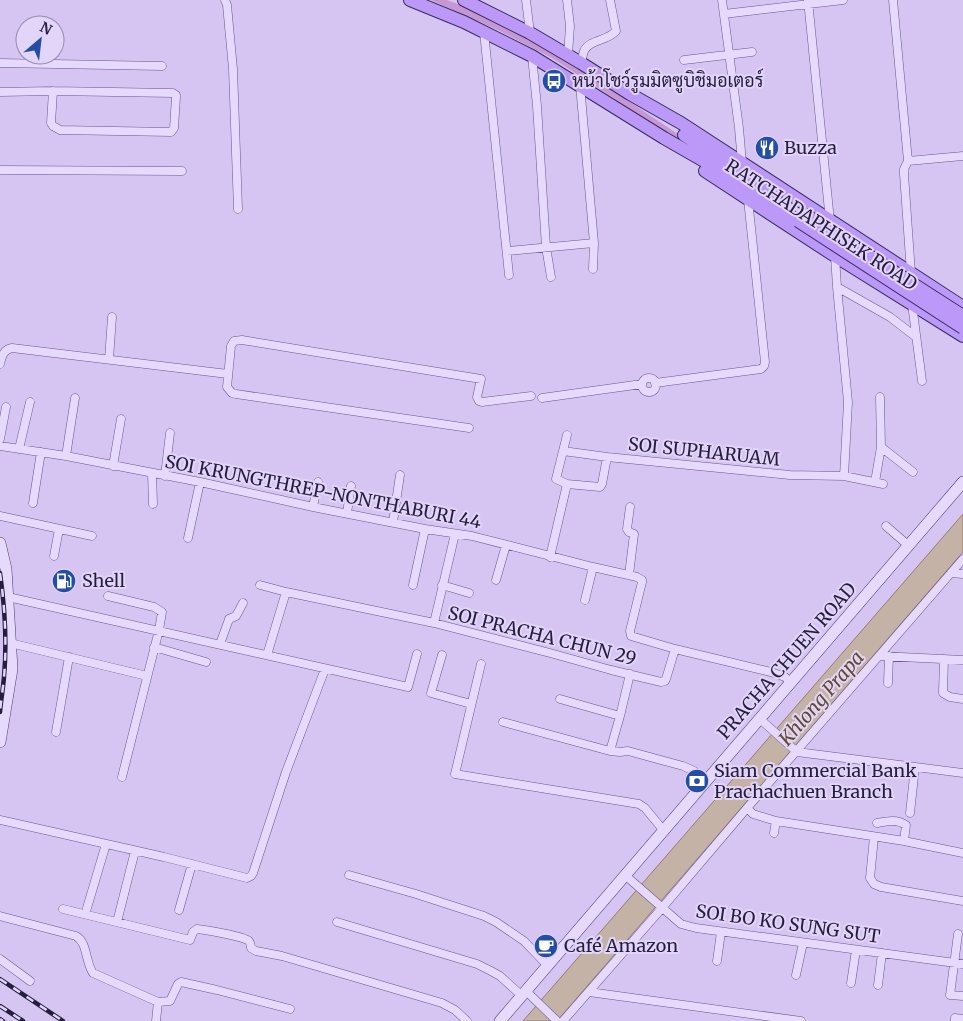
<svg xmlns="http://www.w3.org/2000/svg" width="963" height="1021" font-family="Merriweather,Sarabun,serif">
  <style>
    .green { fill: #c697d2 }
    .water { fill: #c5b2a6; stroke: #957d6c }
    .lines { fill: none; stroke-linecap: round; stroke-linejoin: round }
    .minor-casing { stroke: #645890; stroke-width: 9 }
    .secondary-casing { stroke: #453b72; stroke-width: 12 }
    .primary-casing { stroke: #332d5d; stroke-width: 14 }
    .minor { stroke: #e6d9fc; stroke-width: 8 }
    .secondary { stroke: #e6d9fc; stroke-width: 11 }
    .primary { stroke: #bc99f9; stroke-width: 12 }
    .rail-casing { stroke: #231e3e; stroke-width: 4.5 }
    .rail { stroke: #e3d5f9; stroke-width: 2.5; stroke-dasharray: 8; stroke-linecap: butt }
    .primary-bridge-casing { stroke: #332d5d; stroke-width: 14; stroke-linecap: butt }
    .primary-bridge { stroke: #bc99f9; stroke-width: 12 }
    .labels { text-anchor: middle; stroke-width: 4; stroke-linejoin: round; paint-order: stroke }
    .poi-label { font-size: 18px; fill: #231e3e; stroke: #e3d5f9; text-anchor: start }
    .street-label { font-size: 18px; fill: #231e3e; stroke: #e3d5f9 }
    .water-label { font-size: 19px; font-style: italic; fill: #5f4b2b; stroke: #e3d5f9 }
  </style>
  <rect width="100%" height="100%" fill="#d6c4f3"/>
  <!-- green -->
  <path class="green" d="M431,0H447L473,10L510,28L547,49L627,100L727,167L689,147L552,58L500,31Z"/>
  <!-- water -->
  <path class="water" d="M963,514V552L557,1021H523Z"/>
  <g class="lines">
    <!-- minor casing -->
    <g class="minor-casing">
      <path id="minor" d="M225,0L227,5L233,69L238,209
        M526,0L530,33
        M567,0L570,26L568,55
        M722,0L739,128L742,163
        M808,0L830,221
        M893,0L908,161L904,169V174L911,273
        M724,14L843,0
        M484,32L509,275
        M532,56L537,106L546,247L551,277
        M684,60L752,52
        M0,63L162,66
        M581,63C582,59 583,54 584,51C590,39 608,41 616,31L610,0
        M580,85L594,243L593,269
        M0,92L53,91L173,93L176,95V97L174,128L171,132L60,130L53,126L51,123L53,91
        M908,161L963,156
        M0,170L182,171
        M507,251L594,243
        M835,256L837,287L848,402L844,476
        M837,287L890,317L916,337
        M912,304L922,381
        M109,359L112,317
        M0,364C2,356 3,350 12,348L228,374
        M642 385a7 7 0 1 1 14 0a7 7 0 1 1-14 0Z
        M655,383L761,369L764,366L765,362L748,199
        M880,397L881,447
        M542,398L642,384
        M469,428L236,394L232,393L227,387L231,346L234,341L242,340L481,379L477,397L479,401L482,402L531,396
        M0,439L6,407
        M0,446L66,456L200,482L313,507L425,529L472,536L593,567L637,577L642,580V582L630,631L631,636L675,649
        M19,449L30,402
        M563,451L607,457L790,475L844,476L883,484
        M66,456L75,398
        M113,466L121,419
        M152,473L153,504
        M165,476L170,433
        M875,482L881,447L913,472
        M567,484L556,479L567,435
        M33,503L41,452
        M313,507L318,482
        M347,513L351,486
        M0,516L92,536
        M393,522L400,475
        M886,526L909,546
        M188,538L200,482
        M54,556L59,529
        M550,557L567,484L600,487L602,484L607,457
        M951,573L963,574
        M629,575L634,534L629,532L627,529L630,507
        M496,580L506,545
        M260,585L286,592L434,623L550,653L611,670L661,682L665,681L666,679L675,649L771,672L785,677L791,683
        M413,585L425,529
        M442,585L469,593
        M108,596L154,607L162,612L159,630L122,777
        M8,597L408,687L417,654
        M585,600L593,567
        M434,623L455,534
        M10,643L147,676
        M220,644L228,622L229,619L236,616L243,603
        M154,647L206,662
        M267,655L286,592
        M442,655L431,693L471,704
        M880,656L963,660
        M944,659L943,693L950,697L963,699
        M481,664L455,774L639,804L645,808L664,831
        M888,683L889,656
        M560,699L620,716
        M760,719L797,752L963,773
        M503,722L610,751L620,752L628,751L683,766L694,771L705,784
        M56,732L69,657
        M610,751L620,716L630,674
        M747,808L753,814L776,821L904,841L963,853
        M910,813L915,767
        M0,820L164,857L247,878L251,876L253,873L286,772L325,669
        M877,823C888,821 897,819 906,825L904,841
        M774,833L776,821
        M874,837L870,878L874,884L881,887L963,901
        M349,875L416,894L484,916L496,922L524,941L548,966
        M626,876L681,924L696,928L963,964
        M87,908L106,844
        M63,909L190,940L193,932L197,929C205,930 243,936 249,941C250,942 251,946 251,948L256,951L282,956L442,1003L455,1010L467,1021
        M179,910L192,864
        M0,916L76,936C88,943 85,962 93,973L158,1002L170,1001L178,984L181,982L217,990L290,1009
        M117,922L135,851
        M337,922L477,964L491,971L500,976L522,996
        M958,934L950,995L963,996
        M0,959L30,981
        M717,961L721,932
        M796,975L803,943
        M851,983L856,950
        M878,985L882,953
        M526,991L557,1021
        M589,992L801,1021
        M156,1021L158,1002
        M563,1021L662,908L747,808L963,559
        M955,1021V1018L963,1019"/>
    </g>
    <!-- secondary casing -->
    <g class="secondary-casing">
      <path id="secondary" d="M0,543L6,569L12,669L0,742
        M500,1021L963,482"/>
    </g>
    <!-- primary casing -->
    <g class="primary-casing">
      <path id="primary" d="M410,0L464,22L532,56L664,138L718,169L798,221
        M464,0L530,33L581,63L630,94L681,123L963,307
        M684,135L776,195
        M705,171L835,256L963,336"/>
    </g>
    <!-- minor -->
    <use href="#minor" class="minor"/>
    <!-- secondary -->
    <use href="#secondary" class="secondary"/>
    <!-- primary -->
    <use href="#primary" class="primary"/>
    <!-- rail casing -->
    <g class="rail-casing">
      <path id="rail" d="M0,573C5,608 7,643 4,677C3,689 1,700 0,712
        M0,979L63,1021
        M0,1006L23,1021
        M0,1019L3,1021"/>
    </g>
    <!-- rail -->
    <use href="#rail" class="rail"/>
    <!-- primary-bridge casing -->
    <g class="primary-bridge-casing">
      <path id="primary-bridge" d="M804,214L963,316
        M798,221L963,328"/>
    </g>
    <!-- primary-bridge -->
    <use href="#primary-bridge" class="primary-bridge"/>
  </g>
  <!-- icons -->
  <defs>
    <g id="bus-disc" transform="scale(1.25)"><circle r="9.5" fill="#224ea5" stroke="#e3d5f9"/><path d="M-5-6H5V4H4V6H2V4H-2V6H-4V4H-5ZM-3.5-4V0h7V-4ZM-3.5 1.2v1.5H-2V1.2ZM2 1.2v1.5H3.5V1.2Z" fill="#fff"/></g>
    <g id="restaurant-disc" transform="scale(1.25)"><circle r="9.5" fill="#224ea5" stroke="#e3d5f9"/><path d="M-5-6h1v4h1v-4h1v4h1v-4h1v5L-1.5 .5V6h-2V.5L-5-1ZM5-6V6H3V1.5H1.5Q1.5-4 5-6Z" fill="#fff"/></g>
    <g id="fuel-disc" transform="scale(1.25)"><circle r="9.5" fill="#224ea5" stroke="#e3d5f9"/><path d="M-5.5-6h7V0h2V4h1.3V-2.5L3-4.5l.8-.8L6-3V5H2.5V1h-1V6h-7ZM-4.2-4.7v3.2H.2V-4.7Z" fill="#fff"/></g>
    <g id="bank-disc" transform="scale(1.25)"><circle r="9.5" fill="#224ea5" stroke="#e3d5f9"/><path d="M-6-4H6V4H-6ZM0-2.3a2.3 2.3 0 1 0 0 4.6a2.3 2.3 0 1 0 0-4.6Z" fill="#fff"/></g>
    <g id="cafe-disc" transform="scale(1.25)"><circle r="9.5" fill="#224ea5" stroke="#e3d5f9"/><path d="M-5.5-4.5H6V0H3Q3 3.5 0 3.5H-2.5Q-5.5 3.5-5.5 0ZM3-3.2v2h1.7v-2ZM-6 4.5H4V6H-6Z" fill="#fff"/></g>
  </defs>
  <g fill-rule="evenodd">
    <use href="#bus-disc" x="554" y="81"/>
    <use href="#restaurant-disc" x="767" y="148"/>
    <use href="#fuel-disc" x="64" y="581"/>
    <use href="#bank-disc" x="697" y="781"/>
    <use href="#cafe-disc" x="546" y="946"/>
  </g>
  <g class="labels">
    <!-- poi labels -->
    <g class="poi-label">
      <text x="572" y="87">หน้าโชว์รูมมิตซูบิชิมอเตอร์</text>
      <text x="784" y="154">Buzza</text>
      <text x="82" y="587">Shell</text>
      <text x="714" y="777">Siam Commercial Bank<tspan x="714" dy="21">Prachachuen Branch</tspan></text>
      <text x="564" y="952">Café Amazon</text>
    </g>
    <!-- street labels -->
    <g class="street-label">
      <text transform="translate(821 225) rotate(33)" y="6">RATCHADAPHISEK ROAD</text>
      <text transform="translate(704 452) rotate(6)" y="6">SOI SUPHARUAM</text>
      <text transform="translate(323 492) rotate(11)" y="6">SOI KRUNGTHREP-NONTHABURI 44</text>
      <text transform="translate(542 636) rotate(14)" y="6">SOI PRACHA CHUN 29</text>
      <text transform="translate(787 661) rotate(-49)" y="6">PRACHA CHUEN ROAD</text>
      <text transform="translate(788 924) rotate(8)" y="6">SOI BO KO SUNG SUT</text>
    </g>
    <!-- water labels -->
    <g class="water-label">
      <text transform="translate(821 698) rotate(-49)" y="7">Khlong Prapa</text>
    </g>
  </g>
  <!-- north arrow -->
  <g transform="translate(40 40) rotate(28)"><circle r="24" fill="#e3d5f9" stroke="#968cae"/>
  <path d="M0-4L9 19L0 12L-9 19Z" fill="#224ea5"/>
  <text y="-8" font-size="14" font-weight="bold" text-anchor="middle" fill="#231e3e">N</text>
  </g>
</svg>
